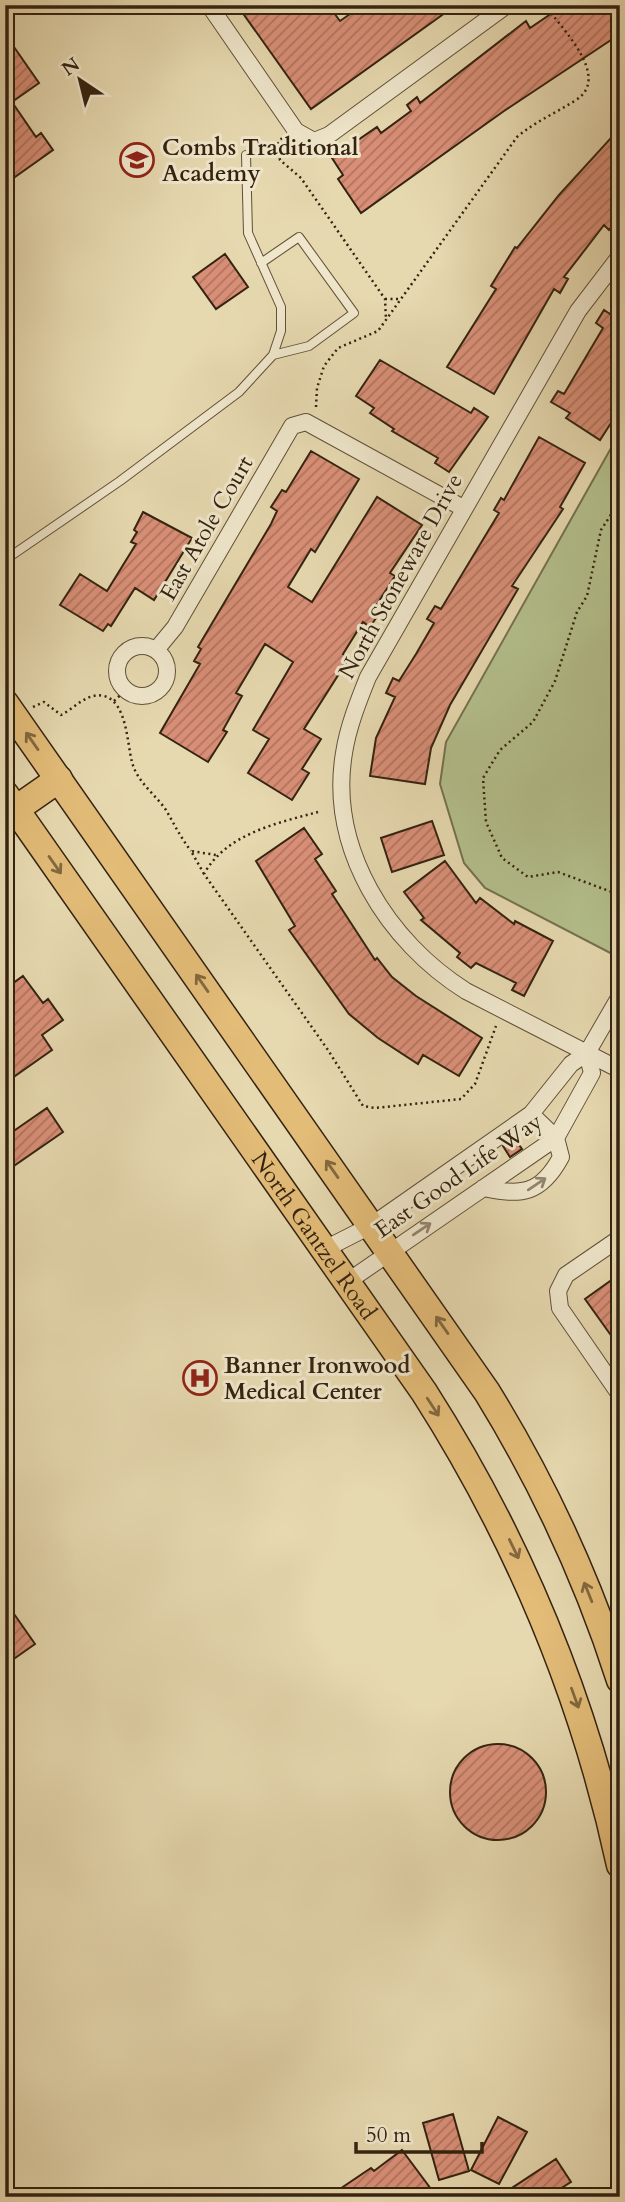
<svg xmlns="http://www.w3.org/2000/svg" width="625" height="2202" font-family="Cardo,serif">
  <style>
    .green { fill: #b3bf8c; stroke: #74714e; stroke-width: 2 }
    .building { fill: url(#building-hatch); stroke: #342310; stroke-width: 2 }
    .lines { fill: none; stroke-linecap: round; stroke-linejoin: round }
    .lane-casing { stroke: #605038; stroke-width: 10 }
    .street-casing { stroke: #605038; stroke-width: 18 }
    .primary-casing { stroke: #342310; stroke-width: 29 }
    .path { stroke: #342310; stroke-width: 2.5; stroke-dasharray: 2 3.5; stroke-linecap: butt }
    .lane { stroke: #efe6cb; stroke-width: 8 }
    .street { stroke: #efe6cb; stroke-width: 16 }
    .primary { stroke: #e3bc78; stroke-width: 26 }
    .oneway { stroke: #83683f }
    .oneway2 { stroke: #92846e }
    .labels { text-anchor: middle; stroke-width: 6; stroke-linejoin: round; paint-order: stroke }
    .poi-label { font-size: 23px; font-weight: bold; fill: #342310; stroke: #efe6cb; text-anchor: start }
    .street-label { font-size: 23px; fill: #342310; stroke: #efe6cb }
  </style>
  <defs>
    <pattern id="building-hatch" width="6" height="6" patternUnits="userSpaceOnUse" patternTransform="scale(1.75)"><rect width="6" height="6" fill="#d98f77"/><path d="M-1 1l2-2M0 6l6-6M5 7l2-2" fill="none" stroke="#b17460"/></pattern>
  </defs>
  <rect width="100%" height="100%" fill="#e6d8af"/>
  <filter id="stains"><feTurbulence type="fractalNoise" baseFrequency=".00286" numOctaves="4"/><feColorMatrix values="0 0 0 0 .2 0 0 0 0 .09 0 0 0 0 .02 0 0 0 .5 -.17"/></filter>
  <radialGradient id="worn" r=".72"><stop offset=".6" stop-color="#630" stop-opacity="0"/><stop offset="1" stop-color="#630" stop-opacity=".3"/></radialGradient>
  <!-- green -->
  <path class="green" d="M620,432V958L485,888L464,863L440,784L446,742Z"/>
  <!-- building -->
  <path class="building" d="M237,5H328L340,21L363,5H456L311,109Z
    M564,5H620V21L614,25L620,34L504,111L361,213L338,179L343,175L332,158L377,127L381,133L411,111L407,105L417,97L420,103L526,21L530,28Z
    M5,34L39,83L12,102L36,137L41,133L53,150L5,184Z
    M620,128V217L609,230L604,225L564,277L568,279L560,293L554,289L494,394L447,367L496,289L491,286L515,247L517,248L559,195Z
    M225,254L248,287L216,309L193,277Z
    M620,300V409L600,440L566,418L570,413L551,402L558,391L564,394L603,328L596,323L604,310L610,314Z
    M380,360L471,413L474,408L488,417L449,472L435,463L438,458L392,431L394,429L370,413L374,408L356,396Z
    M539,437L585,463L560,507L563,509L512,586L518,589L450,705L431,748L425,784L370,776L376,738L395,697L386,693L393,678L399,681L416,654L434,623L427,619L435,606L441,609L499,513L494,510L501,498L504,500Z
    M311,451L359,479L315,552L311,549L288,587L312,602L377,497L422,525L390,573L395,576L372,612L378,615L370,627L363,622L343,654L349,658L304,729L321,739L302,769L309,773L292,800L248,773L269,739L253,730L293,662L265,644L236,693L242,696L223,730L227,732L208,762L160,733L200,664L194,661L201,649L198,647L271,524L277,511L271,507L282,490L286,492Z
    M143,512L192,538L154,600L135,588L111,626L108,624L103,631L60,605L80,574L107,591L136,544L131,542L137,532L134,530Z
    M432,821L444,855L392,872L381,838Z
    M304,828L322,854L315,859L336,891L332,894L375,960L377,958L392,977L416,996L482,1038L459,1076L423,1055L418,1064L378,1038L349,1014L289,930L295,926L256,861Z
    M445,861L476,903L480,898L514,924L515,921L553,941L524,996L512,990L516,983L476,963L471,968L457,957L460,953L421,920L424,918L404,892Z
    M23,976L43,1003L48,999L63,1020L42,1035L52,1050L5,1083V989Z
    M47,1108L63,1132L5,1172V1137Z
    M514,1138L522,1149L510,1157L503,1146Z
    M620,1274V1348L585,1299Z
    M5,1601L35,1644L5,1665Z
    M450 1792a48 48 0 1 1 96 0a48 48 0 1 1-96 0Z
    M453,2114L469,2171L439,2180L423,2123Z
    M498,2117L527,2132L499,2184L471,2170Z
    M402,2150L431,2189L420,2197H328L371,2168L374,2171Z
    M556,2159L571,2182L547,2197H498Z"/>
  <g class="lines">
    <!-- lane casing -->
    <g class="lane-casing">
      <path id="lane" d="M261,263L299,237L354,313L309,346L273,355
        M5,560L120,481L239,392L273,355L281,331V307L248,233L246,155"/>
    </g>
    <!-- street casing -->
    <g class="street-casing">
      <path id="street" d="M209,5L296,131L314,141L329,135L507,5
        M620,256L578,311L368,677C358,702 348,727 344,753C328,849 388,942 466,991L620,1070
        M117 671a25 25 0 1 1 50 0a25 25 0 1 1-50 0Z
        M156,650L175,627L292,426L306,422L463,508
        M483,1188C522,1196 541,1194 561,1157L556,1138L531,1114
        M620,1238L566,1275L558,1291L560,1308L620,1395
        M323,1250L372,1225L531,1114L571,1064L587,1053L620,996
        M347,1282L556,1138L592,1073L587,1053"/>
    </g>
    <!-- primary casing -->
    <g class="primary-casing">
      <g id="primary">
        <path d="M5,703L487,1392C543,1483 587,1577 620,1680"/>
        <path id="s1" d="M5,794L424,1392C518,1539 583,1694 620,1865"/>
        <path d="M16,809L59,779"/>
      </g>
    </g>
    <!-- path -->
    <path class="path" d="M282,138L277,145L280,160L301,178L385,299L386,320
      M385,299H399
      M316,407L317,388L324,366L338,348L378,331L517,137C536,121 556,113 576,100C612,77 561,28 545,5
      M620,501L601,530L587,596L577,612L555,681L533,722L500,750L483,778L486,822L502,858L528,877L558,872L620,895
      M114,701L126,690
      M33,707L44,702L61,715C75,708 87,692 104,696C127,702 127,743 132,762C137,782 155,794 166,810C174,824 181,838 191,851
      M318,812C277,823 226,834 204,874L328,1050L363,1106L375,1108L461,1099L475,1084L496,1026
      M204,874L191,851L216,855"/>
    <!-- lane -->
    <use href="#lane" class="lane"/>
    <!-- street -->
    <use href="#street" class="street"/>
    <!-- primary -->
    <use href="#primary" class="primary"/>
  </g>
  <!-- one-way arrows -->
  <defs><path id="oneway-shaft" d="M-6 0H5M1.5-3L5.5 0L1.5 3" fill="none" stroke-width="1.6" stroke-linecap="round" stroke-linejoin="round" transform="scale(1.75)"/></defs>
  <g class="oneway">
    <use href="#oneway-shaft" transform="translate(32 741) rotate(-125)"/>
    <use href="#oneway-shaft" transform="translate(55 865) rotate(55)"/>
    <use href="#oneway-shaft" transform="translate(202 983) rotate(-125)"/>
    <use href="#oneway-shaft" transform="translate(332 1169) rotate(-125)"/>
    <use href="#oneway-shaft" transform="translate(442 1325) rotate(-125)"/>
    <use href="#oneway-shaft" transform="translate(433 1407) rotate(57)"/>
    <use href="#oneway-shaft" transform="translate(514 1549) rotate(64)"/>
    <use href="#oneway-shaft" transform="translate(588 1592) rotate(-112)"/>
    <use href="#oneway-shaft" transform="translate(575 1698) rotate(70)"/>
  </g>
  <g class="oneway2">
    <use href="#oneway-shaft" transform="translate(537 1184) rotate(-34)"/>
    <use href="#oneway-shaft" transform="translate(422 1229) rotate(-34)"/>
  </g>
  <!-- icons -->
  <defs>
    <g id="school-ring" transform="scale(1.75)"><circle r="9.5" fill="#efe6cb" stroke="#8f2418" stroke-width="1.5"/><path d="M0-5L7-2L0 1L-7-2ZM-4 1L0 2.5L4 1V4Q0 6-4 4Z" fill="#8f2418"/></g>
    <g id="hospital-ring" transform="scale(1.75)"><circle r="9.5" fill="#efe6cb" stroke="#8f2418" stroke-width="1.5"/><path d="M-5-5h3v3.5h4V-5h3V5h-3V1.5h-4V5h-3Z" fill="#8f2418"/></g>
  </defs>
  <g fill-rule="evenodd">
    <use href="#school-ring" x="137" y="160"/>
    <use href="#hospital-ring" x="200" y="1378"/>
  </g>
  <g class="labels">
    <!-- poi labels -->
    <g class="poi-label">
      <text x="162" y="155">Combs Traditional<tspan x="162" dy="26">Academy</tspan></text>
      <text x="224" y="1373">Banner Ironwood<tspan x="224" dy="26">Medical Center</tspan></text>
    </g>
    <!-- street labels -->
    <g class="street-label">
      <text transform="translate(206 528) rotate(-60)" y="8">East Atole Court</text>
      <text transform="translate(400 576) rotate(-61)" y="8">North Stoneware Drive</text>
      <text transform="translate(458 1175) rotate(-35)" y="8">East Good Life Way</text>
      <text dy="8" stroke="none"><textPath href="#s1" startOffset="539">North Gantzel Road</textPath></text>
    </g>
  </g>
  <!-- margin -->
  <rect width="625" height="2202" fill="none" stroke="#e6d8af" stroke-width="28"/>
  <rect x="7" y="7" width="611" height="2188" fill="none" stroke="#342310" stroke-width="3.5"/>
  <rect x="14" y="14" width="597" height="2174" fill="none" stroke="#342310" stroke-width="2"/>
  <!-- north arrow -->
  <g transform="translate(80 80) rotate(325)" stroke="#efe6cb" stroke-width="5" paint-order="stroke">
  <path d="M0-5L12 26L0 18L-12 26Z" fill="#342310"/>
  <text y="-10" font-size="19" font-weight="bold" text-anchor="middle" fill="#342310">N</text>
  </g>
  <!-- scale -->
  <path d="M356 2142v10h126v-10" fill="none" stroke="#342310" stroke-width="3.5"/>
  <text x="366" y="2142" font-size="21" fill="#342310" stroke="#efe6cb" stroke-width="5" paint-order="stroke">50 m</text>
  <rect width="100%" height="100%" filter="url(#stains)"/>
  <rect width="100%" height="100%" fill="url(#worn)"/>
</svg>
